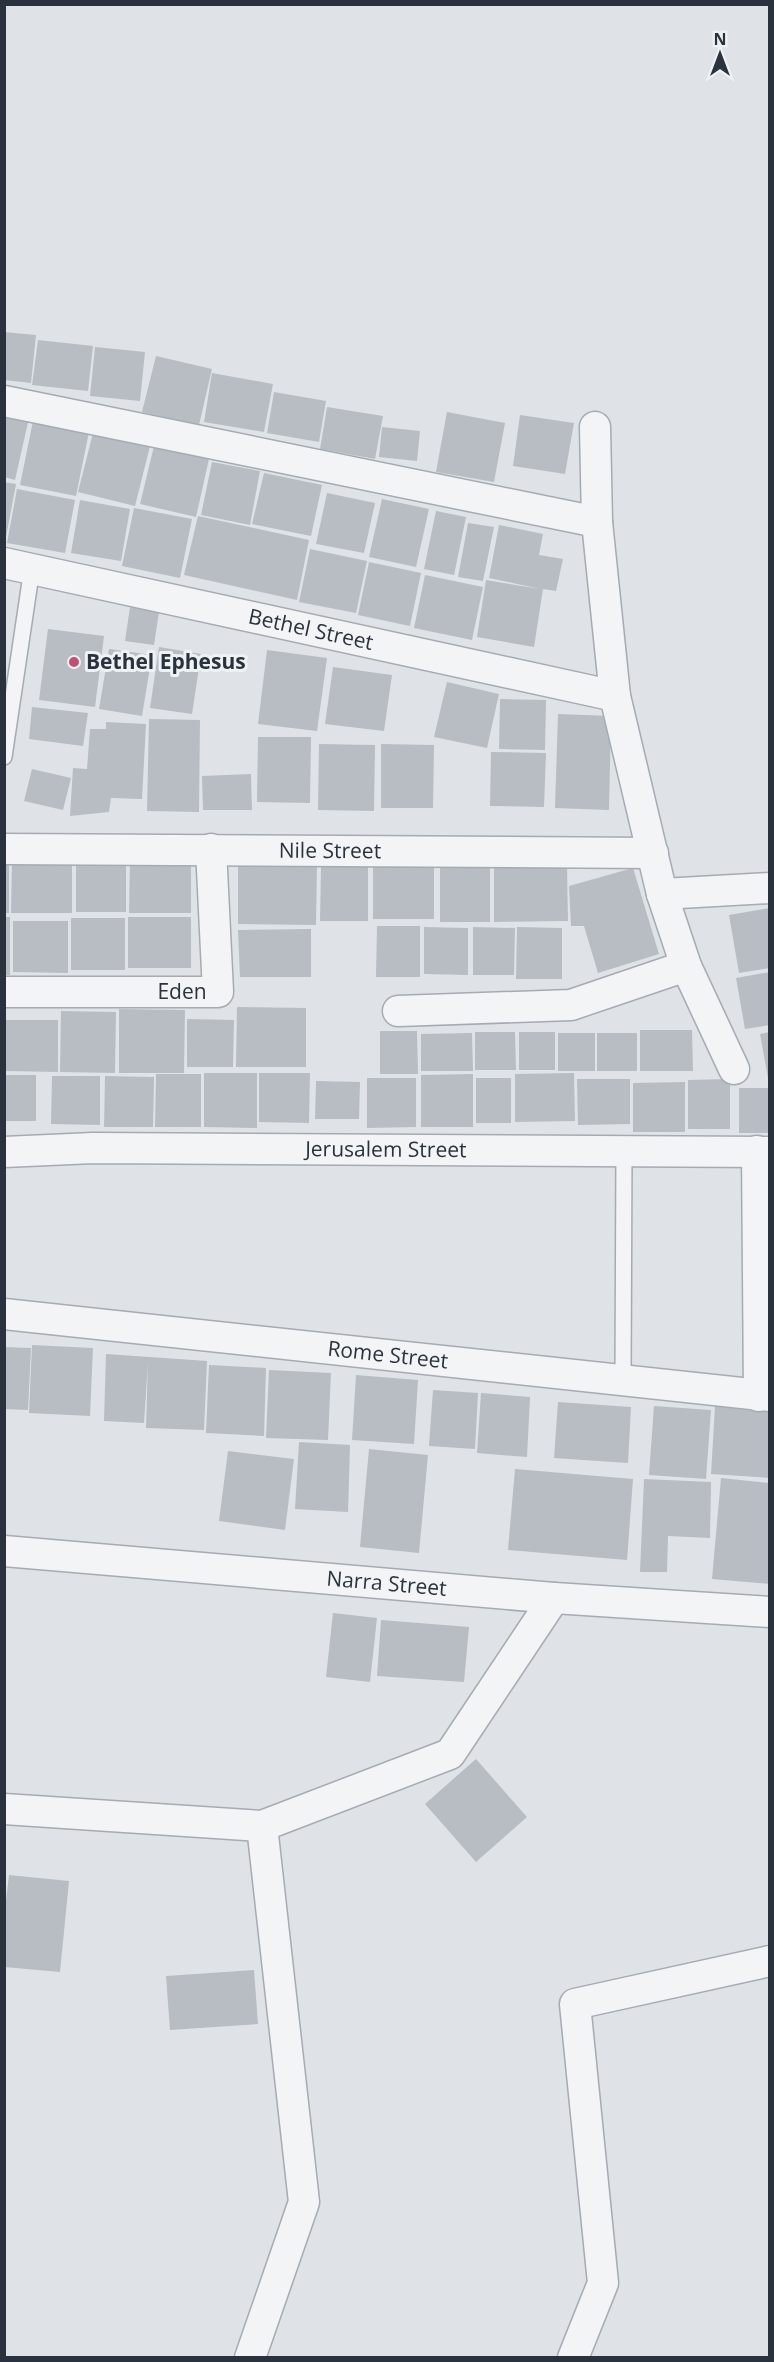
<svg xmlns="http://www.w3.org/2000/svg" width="774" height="2362" font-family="'Open Sans',sans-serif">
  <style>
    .building { fill: #b7bdc3 }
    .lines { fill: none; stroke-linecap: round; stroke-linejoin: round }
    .lane-casing { stroke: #a5abb1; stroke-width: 18 }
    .street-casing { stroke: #a5abb1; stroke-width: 33 }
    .lane { stroke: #f2f4f6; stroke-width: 15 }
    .street { stroke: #f2f4f6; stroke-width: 30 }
    .poi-dot { fill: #c15071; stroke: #eef2f5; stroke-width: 2 }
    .labels { text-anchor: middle; stroke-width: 6; stroke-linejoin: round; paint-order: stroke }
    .street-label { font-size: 21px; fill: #2a333d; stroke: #eef2f5 }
    .poi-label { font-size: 21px; font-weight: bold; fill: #2a333d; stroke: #eef2f5; text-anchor: start }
  </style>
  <rect width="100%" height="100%" fill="#dfe3e7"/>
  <!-- building -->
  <path class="building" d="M4,332L36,335L31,383L4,380Z
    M38,340L93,346L88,391L32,385Z
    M95,347L145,352L140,401L90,396Z
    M156,356L212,369L199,425L142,412Z
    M212,373L273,384L264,432L204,422Z
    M274,392L326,401L319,442L267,433Z
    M327,407L383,416L375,459L320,449Z
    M447,412L505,423L494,482L436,472Z
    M4,413L29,418L15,480L4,477Z
    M520,415L574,423L565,474L513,466Z
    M34,416L90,427L76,496L20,485Z
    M382,427L420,431L417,461L379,457Z
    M93,433L150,446L135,506L78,492Z
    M154,446L209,459L196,517L140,504Z
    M212,462L260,471L250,525L201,515Z
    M264,473L322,485L311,536L252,524Z
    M4,482L16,484L6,537H4Z
    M17,489L75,500L65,553L7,543Z
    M327,493L375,503L364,553L316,544Z
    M382,499L429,509L416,567L369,557Z
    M80,500L130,509L121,561L71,553Z
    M134,508L192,519L180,578L122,566Z
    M436,511L466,517L454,575L424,569Z
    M198,516L309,540L297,600L184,575Z
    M468,523L494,527L483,581L458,577Z
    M499,525L543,534L539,555L563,559L556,591L543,589L534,647L477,637L486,580L540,589L489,578Z
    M310,549L367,561L356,613L299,602Z
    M369,562L421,573L410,626L358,615Z
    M425,575L483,587L472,640L414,628Z
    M130,607L159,612L154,645L125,641Z
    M48,629L104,636L95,707L39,700Z
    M159,647L201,654L192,714L150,708Z
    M109,649L152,655L142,716L99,709Z
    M267,650L327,658L317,731L258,724Z
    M333,667L392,675L384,731L325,724Z
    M447,682L499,694L487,748L434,737Z
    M500,699L546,700L545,750L499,749Z
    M32,707L88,713L83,746L29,739Z
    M558,714L611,716L609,810L555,808Z
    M149,719L200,720L199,812L147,811Z
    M106,722L146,724L142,799L111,798L109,812L70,816L73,768L87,769L90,729H106Z
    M258,737H311L310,803L257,802Z
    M319,744L375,745L374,811L318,810Z
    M381,744L434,745L433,808H381Z
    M491,752L546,753L544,807L490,806Z
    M32,769L71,778L63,810L24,801Z
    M251,774L252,810H203L202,776Z
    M76,858H126V912H76Z
    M130,858L191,859V913H129Z
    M4,859H9V913H4Z
    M12,859H72V913H11Z
    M238,862L317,863L316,925L238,924Z
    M440,864H490V922H440Z
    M567,865L568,921L494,922V866Z
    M321,866H368V921H320Z
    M373,866H434V919H373Z
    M633,868L659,954L598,973L584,926H571L569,886Z
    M770,908V968L739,973L729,915Z
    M4,917H10V975H4Z
    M128,917H191V968H128Z
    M71,918H125V970H71Z
    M13,921H68V973L13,972Z
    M377,926H420V977H376Z
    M424,927L468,928V975L424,974Z
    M473,927L515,928L514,975H473Z
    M517,927L562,928V979H516Z
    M311,929V977H240L238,930Z
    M770,972V1025L745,1029L736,978Z
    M237,1007L306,1008V1067H236Z
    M119,1009L185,1010L184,1073H119Z
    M61,1011L116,1012L115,1073L60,1072Z
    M187,1019L234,1020L233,1067H187Z
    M4,1020H58V1072L4,1071Z
    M640,1030H692L693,1071H640Z
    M380,1031H417L418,1074H380Z
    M475,1032H515L516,1070H475Z
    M519,1032H555V1070H519Z
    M770,1032V1078H768L760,1034Z
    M472,1033L473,1071H421V1034Z
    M558,1033H595V1071H558Z
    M597,1033H637V1071H597Z
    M204,1073H257V1128L204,1127Z
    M259,1073H310L309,1123L259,1122Z
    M574,1073L575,1121L515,1122V1074Z
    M156,1074H201V1127H155Z
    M473,1074V1127H421V1075Z
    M4,1075H36V1121H4Z
    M52,1076H100V1125L51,1124Z
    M105,1076L154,1077L153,1127H104Z
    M367,1078H416V1127L367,1128Z
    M476,1078H511V1123H476Z
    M577,1079H630V1124L578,1125Z
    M730,1079V1129H688V1080Z
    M316,1081L360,1082L359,1119H315Z
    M685,1082V1132H633V1083Z
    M739,1088H770V1133H739Z
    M32,1345L93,1348L90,1416L29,1413Z
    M4,1347L31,1348L28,1410L4,1409Z
    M106,1354L207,1361L204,1430L146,1428L148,1363L144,1423L104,1421Z
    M209,1365L266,1368L264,1436L206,1433Z
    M269,1370L331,1373L328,1440L266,1438Z
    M356,1375L418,1380L414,1444L352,1440Z
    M433,1390L478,1393L475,1449L429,1446Z
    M481,1393L530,1397L527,1457L477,1453Z
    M558,1402L631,1407L628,1463L554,1458Z
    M654,1406L711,1410L706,1479L649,1475Z
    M715,1406L770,1409V1478L711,1474Z
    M299,1442L350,1445L348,1512L295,1509Z
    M369,1449L428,1455L419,1553L360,1547Z
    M228,1451L294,1459L285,1530L219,1521Z
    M515,1469L633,1479L627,1560L508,1550Z
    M721,1478L770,1483V1584L712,1579Z
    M644,1479L711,1482L710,1538L668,1536L667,1572H640Z
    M333,1613L377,1618L370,1682L326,1677Z
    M381,1620L469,1627L464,1682L377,1676Z
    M476,1759L527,1817L476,1862L425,1804Z
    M9,1875L69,1881L60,1972L4,1967V1918Z
    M254,1970L258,2024L170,2030L166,1976Z"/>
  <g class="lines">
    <!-- lane casing -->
    <g class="lane-casing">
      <path id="lane" d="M4,757L32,568
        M623,1380L624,1149"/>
    </g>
    <!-- street casing -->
    <g class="street-casing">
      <g id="street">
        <path d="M4,401L597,522"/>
        <path d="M595,427L597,522L615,696L662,894L686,966L734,1069"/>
        <path id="s1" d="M4,563L615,696"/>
        <path id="s2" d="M4,849L653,853"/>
        <path d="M662,894L770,888"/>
        <path id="s3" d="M4,992H218L211,849"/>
        <path d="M398,1011L571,1005L686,966"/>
        <path d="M757,1151L759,1396"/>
        <path id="s4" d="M4,1152L93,1148L770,1152"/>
        <path id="s5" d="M4,1314L770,1396"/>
        <path id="s6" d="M4,1551L554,1598L770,1612"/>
        <path d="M4,1809L262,1826L450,1754L554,1598"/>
        <path d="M250,2358L304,2202L262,1826"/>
        <path d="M573,2358L603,2283L575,2004L770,1961"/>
      </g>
    </g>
    <!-- lane -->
    <use href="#lane" class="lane"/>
    <!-- street -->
    <use href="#street" class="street"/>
  </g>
  <!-- markers -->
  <circle class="poi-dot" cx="74" cy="662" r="6"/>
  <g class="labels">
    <!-- street labels -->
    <g class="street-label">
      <text dy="7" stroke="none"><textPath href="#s1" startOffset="314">Bethel Street</textPath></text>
      <text dy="7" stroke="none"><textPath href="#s2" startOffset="326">Nile Street</textPath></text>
      <text dy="7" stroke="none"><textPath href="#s3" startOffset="178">Eden</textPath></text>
      <text dy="7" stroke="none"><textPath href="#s4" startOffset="382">Jerusalem Street</textPath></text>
      <text dy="7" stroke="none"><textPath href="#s5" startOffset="386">Rome Street</textPath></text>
      <text dy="7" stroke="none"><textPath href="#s6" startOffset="384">Narra Street</textPath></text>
    </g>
    <!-- poi labels -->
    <g class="poi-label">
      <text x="86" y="669">Bethel Ephesus</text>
    </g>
  </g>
  <!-- border -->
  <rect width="774" height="2362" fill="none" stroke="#2a333d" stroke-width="12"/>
  <!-- north arrow -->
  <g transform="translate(720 54)" stroke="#eef2f5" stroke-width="4.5" paint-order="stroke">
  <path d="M0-4.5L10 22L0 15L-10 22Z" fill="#2a333d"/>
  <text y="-9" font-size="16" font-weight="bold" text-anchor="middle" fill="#2a333d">N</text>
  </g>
</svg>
